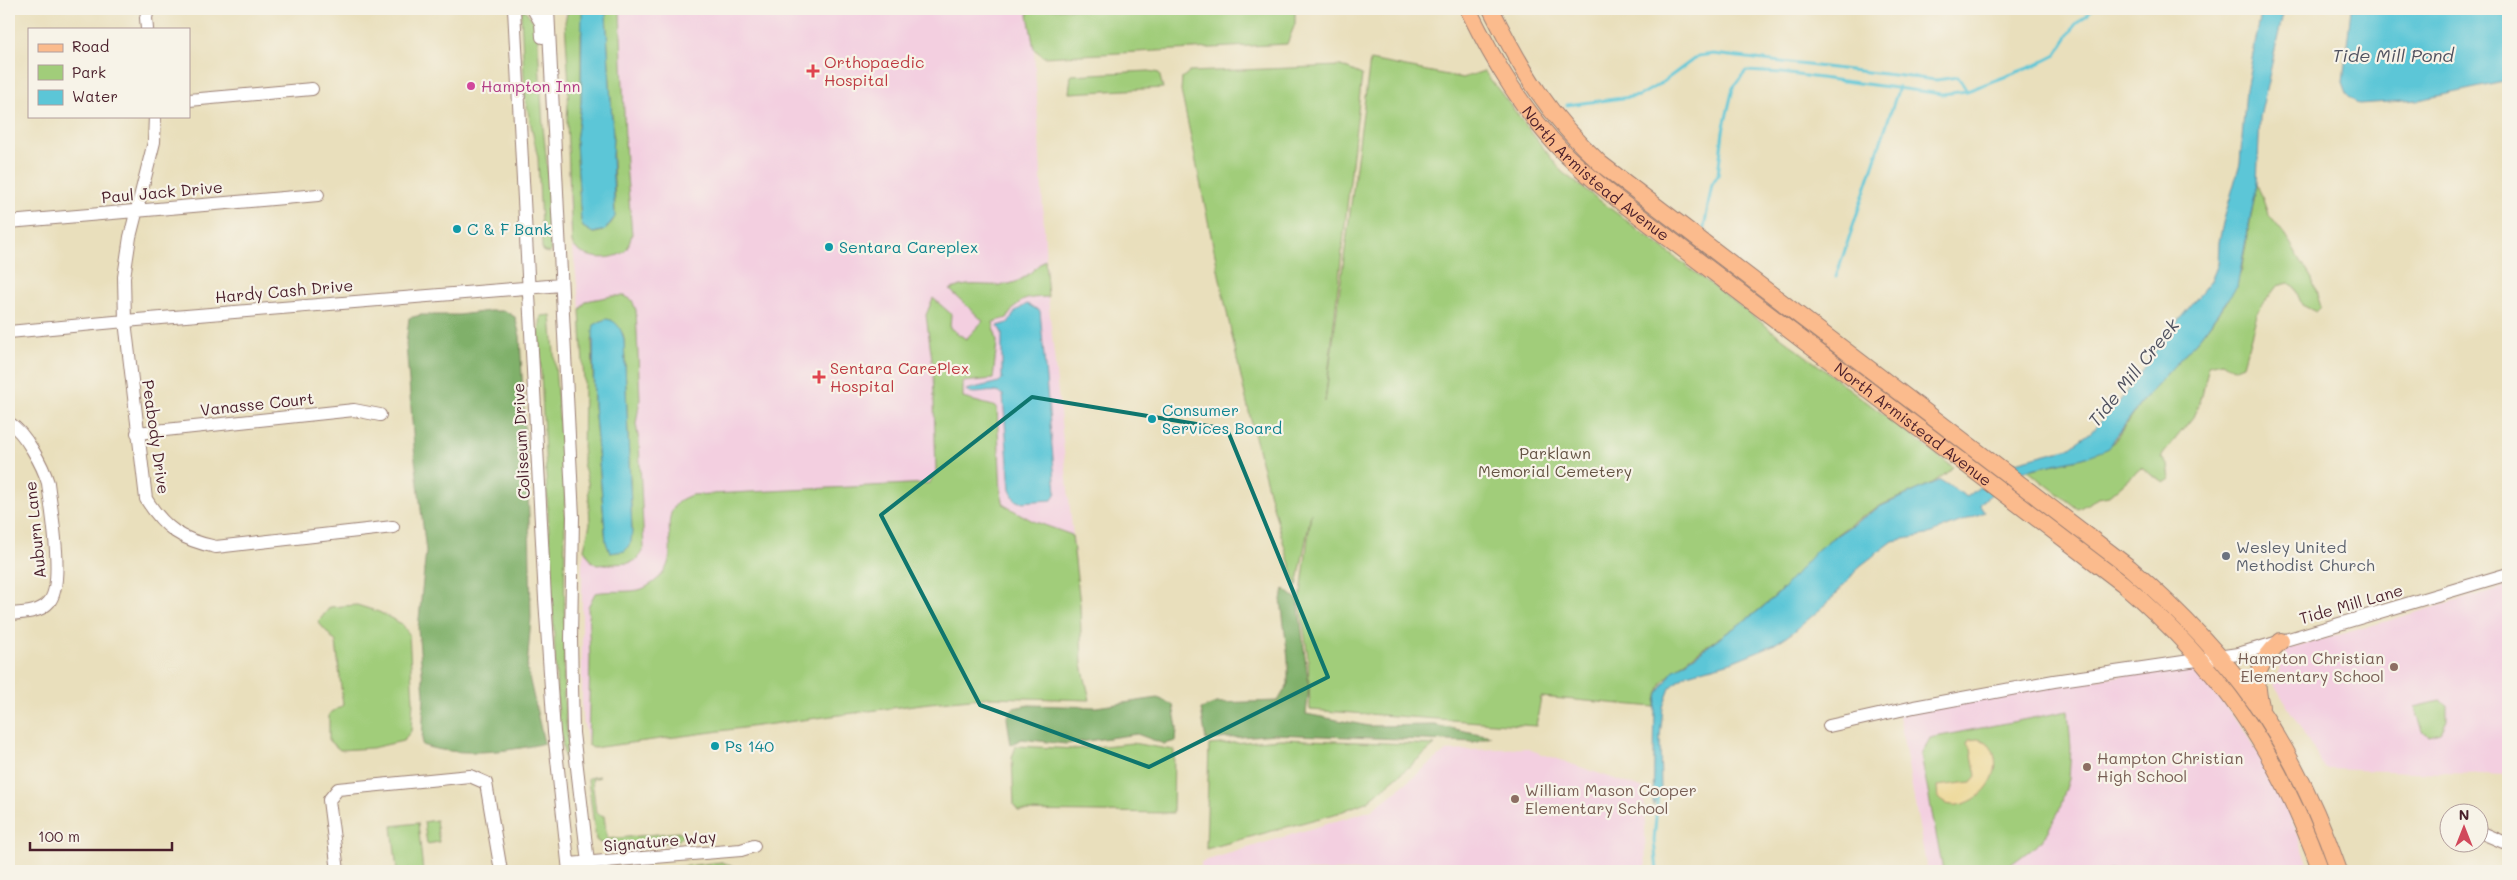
<svg xmlns="http://www.w3.org/2000/svg" width="2517" height="880" font-family="Mali,sans-serif">
  <style>
    .built { fill: #f3cfe0 }
    .green { fill: #a1cd7a; stroke: #767652; fill-rule: evenodd }
    .forest { fill: #80b06a; stroke: #65684a }
    .sand { fill: #eeda9e; stroke: #9c7c64 }
    .water { fill: #5cc6d7; stroke: #537281 }
    .lines { fill: none; stroke-linecap: round; stroke-linejoin: round }
    .stream { stroke: #5cc6d7; stroke-width: 3 }
    .minor-casing { stroke: #9a7f74; stroke-width: 14 }
    .major-casing { stroke: #9a7f74; stroke-width: 18 }
    .minor { stroke: #fff; stroke-width: 12 }
    .major { stroke: #fbbb8d; stroke-width: 16 }
    .marked { fill: none; stroke: #0f766e; stroke-width: 4; stroke-linejoin: round }
    .health-dot { fill: #e0444e; stroke: #f7f3e8; stroke-width: 2 }
    .hotel-dot { fill: #d1479c; stroke: #f7f3e8; stroke-width: 2 }
    .culture-dot { fill: #0f9aa8; stroke: #f7f3e8; stroke-width: 2 }
    .worship-dot { fill: #6b7280; stroke: #f7f3e8; stroke-width: 2 }
    .education-dot { fill: #8d6e63; stroke: #f7f3e8; stroke-width: 2 }
    .labels { text-anchor: middle; stroke-width: 4.5; stroke-linejoin: round; paint-order: stroke }
    .health-label { font-size: 16px; fill: #be3a42; stroke: #f7f3e8; text-anchor: start }
    .hotel-label { font-size: 16px; fill: #b23c85; stroke: #f7f3e8; text-anchor: start }
    .street-label { font-size: 16px; fill: #4a1f2b; stroke: #f7f3e8 }
    .culture-label { font-size: 16px; fill: #0d838f; stroke: #f7f3e8; text-anchor: start }
    .park-label { font-size: 16px; fill: #645343; stroke: #f7f3e8 }
    .worship-label { font-size: 16px; fill: #5b616d; stroke: #f7f3e8; text-anchor: start }
    .education-label { font-size: 16px; fill: #785e54; stroke: #f7f3e8; text-anchor: start }
    .water-label { font-size: 18px; font-style: italic; fill: #4f515f; stroke: #f7f3e8 }
  </style>
  <rect width="100%" height="100%" fill="#f7f3e8"/>
  <filter id="ink" filterUnits="userSpaceOnUse"><feTurbulence type="fractalNoise" baseFrequency=".02" numOctaves="2"/><feDisplacementMap in="SourceGraphic" scale="10" xChannelSelector="R" yChannelSelector="G"/><feConvolveMatrix kernelMatrix="1 2 1 2 8 2 1 2 1" color-interpolation-filters="sRGB"/></filter>
  <filter id="wash" filterUnits="userSpaceOnUse"><feTurbulence type="fractalNoise" baseFrequency=".0096" numOctaves="4" result="noise"/><feDisplacementMap in="SourceGraphic" scale="20" xChannelSelector="R" yChannelSelector="G"/><feGaussianBlur stdDeviation="1.12" result="paint"/><feColorMatrix in="noise" values="0 0 0 0 0 0 0 0 0 0 0 0 0 0 0 0 0 1.4 0 .05"/><feComposite in="paint" operator="in"/></filter>
  <g filter="url(#wash)">
    <rect width="100%" height="100%" fill="#e9dfbc"/>
    <!-- built -->
    <path class="built" d="M565,9H1027L1034,49L1048,297L1080,604L1082,665L1090,700L992,697L929,703L593,748L588,745L582,713V563L590,524V507L588,482L583,463L584,383L580,310L570,223L567,121L569,84Z
      M2508,586V775L2325,769L2274,684L2286,650Z
      M2191,664L2247,733L2288,810L2311,871H1927L1899,715L2055,686Z
      M1525,748L1644,789L1646,871H1201V862L1372,810L1446,751Z"/>
    <!-- green -->
    <path class="green" d="M568,9H593L585,10L581,35V103L576,142L581,221L583,227L593,233C602,233 610,227 614,218C617,210 611,153 613,137L606,14L599,9H620L626,165L632,234C630,240 629,248 624,252C610,262 579,259 572,243L567,121L569,84L565,22Z
      M1027,9H1295V24L1287,44L1044,57L1034,49Z
      M525,10L537,26L543,127L553,221L550,253L544,252L542,248L538,158L525,97L521,15L522,11Z
      M1370,60L1463,78L1484,71L1562,172L1953,467C1932,488 1906,493 1880,506C1870,511 1860,518 1851,524C1816,547 1793,583 1760,609C1731,633 1687,654 1663,682C1658,689 1656,698 1655,707L1541,697L1536,726L1310,710L1308,657L1300,602L1311,513L1297,587C1245,426 1217,257 1181,91L1182,78L1189,72L1341,66L1362,75L1325,402Z
      M1149,71L1159,73L1163,88L1069,93L1071,75Z
      M2257,183L2268,214L2286,236L2312,279L2321,307L2316,312L2302,305L2294,286L2289,283L2277,286L2258,311L2243,365L2233,369L2222,362L2209,365L2201,399L2193,417L2161,457L2168,466L2170,479L2164,483L2141,468L2109,496L2098,498L2078,509L2027,470L2083,458L2114,442L2143,400L2200,337L2226,303L2241,272Z
      M1045,259L1048,297C1024,298 1020,298 1007,318L993,322L997,342L993,379L963,382V398L997,407L1001,493L1004,505L1033,521L1072,535L1080,604L1082,665L1090,700L992,697L929,703L593,748L588,745L590,658L588,607L595,593C609,590 631,593 642,589C693,565 654,526 678,502C681,499 687,497 691,495L929,483L936,472L933,367L926,315L933,298L951,314L950,328L966,339L983,321L950,290C969,280 989,288 1009,284C1024,281 1034,269 1045,259Z
      M612,296H625L632,300L636,310L640,399L636,424L639,442L644,548L638,559L629,563L597,565L592,562L584,549L590,524L588,482L583,463L584,383L580,310L586,301ZM606,319L610,320L623,334L624,340L632,531L606,542L594,405L592,341L599,322Z
      M551,315L565,493L564,698L572,786L565,761L558,715L539,333L541,316Z
      M357,605L379,612L402,624L409,634L413,701L411,731L403,741L372,748L340,750L329,741V714L343,705L336,642L318,622L330,607Z
      M2440,701L2447,705V720L2441,733L2429,736L2423,731L2415,707Z
      M2068,711L2071,748L2069,779L2059,811L2042,841L2002,871H1943L1921,755L1930,738Z
      M1281,739L1435,745L1368,801L1338,813L1206,849L1209,745Z
      M1132,743L1174,750L1173,813L1018,811L1014,805L1012,758L1016,746L1075,749Z
      M598,776L600,777L592,779L596,813L604,816L607,839L679,832L684,835C683,836 679,840 678,841C674,843 606,845 600,843L596,840L588,780V778Z
      M436,820L439,842L427,844L424,822Z
      M418,823L423,871H397L392,826Z
      M722,862L733,867L736,871H644Z
      M2251,863V871H2107H2112Z"/>
    <!-- forest -->
    <path class="forest" d="M489,311H505L515,317L520,336L529,516L531,618L527,668L544,743C511,752 453,757 422,745L424,694L418,629L426,551L415,459L406,344L409,318L421,315H459Z
      M1284,589L1298,600L1309,688L1306,714L1369,726L1434,725L1491,736L1474,742L1275,734L1206,740L1201,709L1216,703L1278,701L1288,684V659L1281,599Z
      M1158,698L1173,705L1177,728L1176,741L1164,744L1137,734L1066,744L1021,739L1011,745L1007,718L1013,708L1029,705L1096,707Z"/>
    <!-- sand -->
    <path class="sand" d="M1978,739L1987,742C2017,777 1961,823 1938,798L1937,786L1971,782L1976,776L1971,749L1967,744L1969,740Z"/>
    <!-- water -->
    <path class="water" d="M599,9L606,14L613,137L612,157L615,217L605,230L593,233L583,227L581,221L576,142L581,103L582,12L585,10Z
      M2262,9H2284L2260,117L2257,183L2237,287L2200,337L2143,400L2107,449L2083,458L2017,472L1981,503L1980,505L1985,512L1926,535L1893,541L1860,566L1830,601L1792,633L1773,645L1731,662L1687,674L1679,680L1670,688L1663,707L1660,737L1661,790L1653,806L1655,707L1658,693L1673,671L1758,611L1778,594L1816,551L1828,541L1879,507L1940,480L1967,497L2008,464L2069,448L2091,432L2119,402L2168,333L2211,281L2218,264L2219,242L2223,223L2240,163L2246,89Z
      M2351,9H2508V81L2419,100L2358,104L2347,93L2343,82Z
      M1027,304L1040,311L1056,492L1052,500L1019,502L1015,500L1010,490L1003,395C992,386 974,398 966,390L999,382L1002,379V333L998,326L1008,323L1016,311Z
      M606,319C617,320 622,330 624,340L632,531L631,542L625,551L610,553L606,542L594,405L593,331L594,325Z"/>
    <g class="lines">
      <!-- stream -->
      <path class="stream" d="M1567,105L1639,96L1660,84L1698,56L1713,54L1936,80L1958,77L1967,91
        M1703,234L1712,184L1718,175L1723,131L1733,88L1746,71L1782,73L1942,94L1967,91L2036,65L2056,55L2075,25L2093,9
        M1836,277L1899,87
        M1657,871L1654,841L1658,792"/>
    </g>
  </g>
  <g filter="url(#ink)">
    <g class="lines">
      <!-- minor casing -->
      <g class="minor-casing">
        <path id="minor" d="M514,9L545,599L554,732L569,871
          M533,9L541,23L542,37
          M548,9L573,517L571,639L573,733L589,871
          M147,29L146,18L148,9
          M189,100L312,89
          M155,116L154,142L130,237L124,277L125,321L146,499C165,529 182,540 216,547L393,527
          M9,222L318,195
          M9,332L125,321L561,285
          M9,423C25,432 43,466 48,483C51,509 65,584 49,602C40,613 22,613 9,614
          M137,433L354,410L380,415
          M1829,726L1914,707L2054,681L2238,654L2508,574
          M2480,832L2508,844
          M569,864L741,850L754,846
          M338,871L329,800L338,789L470,776L486,783L501,871"/>
      </g>
      <!-- major casing -->
      <g class="major-casing">
        <g id="major">
          <path id="s1" d="M1468,9C1494,62 1524,113 1566,155C1583,171 1602,187 1621,202L2122,583C2220,667 2277,750 2321,871"/>
          <path d="M1491,9C1523,73 1548,115 1601,164L2130,568C2235,659 2293,740 2339,871"/>
          <path d="M2261,706C2253,676 2258,662 2281,641"/>
        </g>
      </g>
      <!-- minor -->
      <use href="#minor" class="minor"/>
      <!-- major -->
      <use href="#major" class="major"/>
    </g>
  </g>
  <!-- marked area -->
  <path class="marked" d="M1032,397L1227,429L1328,677L1149,767L980,705L881,515Z"/>
  <!-- markers -->
  <g class="health-dot">
    <path d="M810.5 63.5h5v5h5v5h-5v5h-5v-5h-5v-5h5z"/>
    <path d="M816.5 369.5h5v5h5v5h-5v5h-5v-5h-5v-5h5z"/>
  </g>
  <circle class="hotel-dot" cx="471" cy="86" r="5"/>
  <g class="culture-dot">
    <circle cx="457" cy="229" r="5"/>
    <circle cx="829" cy="247" r="5"/>
    <circle cx="1152" cy="419" r="5"/>
    <circle cx="715" cy="746" r="5"/>
  </g>
  <circle class="worship-dot" cx="2226" cy="556" r="5"/>
  <g class="education-dot">
    <circle cx="2394" cy="667" r="5"/>
    <circle cx="2087" cy="767" r="5"/>
    <circle cx="1515" cy="799" r="5"/>
  </g>
  <g class="labels">
    <!-- health labels -->
    <g class="health-label">
      <text x="824" y="68">Orthopaedic<tspan x="824" dy="18">Hospital</tspan></text>
      <text x="830" y="374">Sentara CarePlex<tspan x="830" dy="18">Hospital</tspan></text>
    </g>
    <!-- hotel labels -->
    <g class="hotel-label">
      <text x="481" y="92">Hampton Inn</text>
    </g>
    <!-- street labels -->
    <g class="street-label">
      <text dy="6" stroke="none"><textPath href="#s1" startOffset="211">North Armistead Avenue</textPath></text>
      <text transform="translate(162 192) rotate(-5)" y="6">Paul Jack Drive</text>
      <text transform="translate(284 291) rotate(-5)" y="6">Hardy Cash Drive</text>
      <text transform="translate(257 404) rotate(-6)" y="6">Vanasse Court</text>
      <text dy="6" stroke="none"><textPath href="#s1" startOffset="616">North Armistead Avenue</textPath></text>
      <text transform="translate(156 437) rotate(82)" y="6">Peabody Drive</text>
      <text transform="translate(521 441) rotate(-93)" y="6">Coliseum Drive</text>
      <text transform="translate(35 530) rotate(-96)" y="6">Auburn Lane</text>
      <text transform="translate(2351 604) rotate(-16)" y="6">Tide Mill Lane</text>
      <text transform="translate(660 841) rotate(-5)" y="6">Signature Way</text>
    </g>
    <!-- culture labels -->
    <g class="culture-label">
      <text x="467" y="235">C &amp; F Bank</text>
      <text x="839" y="253">Sentara Careplex</text>
      <text x="1162" y="416">Consumer<tspan x="1162" dy="18">Services Board</tspan></text>
      <text x="725" y="752">Ps 140</text>
    </g>
    <!-- park labels -->
    <g class="park-label">
      <text x="1555" y="459">Parklawn<tspan x="1555" dy="18">Memorial Cemetery</tspan></text>
    </g>
    <!-- worship labels -->
    <g class="worship-label">
      <text x="2236" y="553">Wesley United<tspan x="2236" dy="18">Methodist Church</tspan></text>
    </g>
    <!-- education labels -->
    <g class="education-label">
      <text x="2384" y="664" text-anchor="end">Hampton Christian<tspan x="2384" dy="18">Elementary School</tspan></text>
      <text x="2097" y="764">Hampton Christian<tspan x="2097" dy="18">High School</tspan></text>
      <text x="1525" y="796">William Mason Cooper<tspan x="1525" dy="18">Elementary School</tspan></text>
    </g>
    <!-- water labels -->
    <g class="water-label">
      <text x="2393" y="62">Tide Mill Pond</text>
      <text transform="translate(2134 373) rotate(-51)" y="6">Tide Mill Creek</text>
    </g>
  </g>
  <!-- margin -->
  <rect width="2517" height="880" fill="none" stroke="#f7f3e8" stroke-width="30"/>
  <!-- legend -->
  <rect x="28" y="28" width="162" height="90" fill="#f7f3e8" stroke="#b29e9c"/>
  <rect x="38" y="44" width="25" height="8" fill="#fbbb8d" stroke="#b29e9c"/>
  <text x="72" y="52" font-size="15" fill="#4a1f2b">Road</text>
  <rect x="38" y="65" width="25" height="15" fill="#a1cd7a" stroke="#b29e9c"/>
  <text x="72" y="78" font-size="15" fill="#4a1f2b">Park</text>
  <rect x="38" y="90" width="25" height="15" fill="#5cc6d7" stroke="#b29e9c"/>
  <text x="72" y="102" font-size="15" fill="#4a1f2b">Water</text>
  <!-- north arrow -->
  <g transform="translate(2464 828)"><circle r="24" fill="#f7f3e8" stroke="#b29e9c"/>
  <path d="M0-4L9 19L0 12L-9 19Z" fill="#d1495b"/>
  <text y="-8" font-size="14" font-weight="bold" text-anchor="middle" fill="#4a1f2b">N</text>
  </g>
  <!-- scale -->
  <path d="M30 842v8h142v-8" fill="none" stroke="#4a1f2b" stroke-width="2.5"/>
  <text x="38" y="842" font-size="15" fill="#4a1f2b" stroke="#f7f3e8" stroke-width="4" paint-order="stroke">100 m</text>
</svg>
